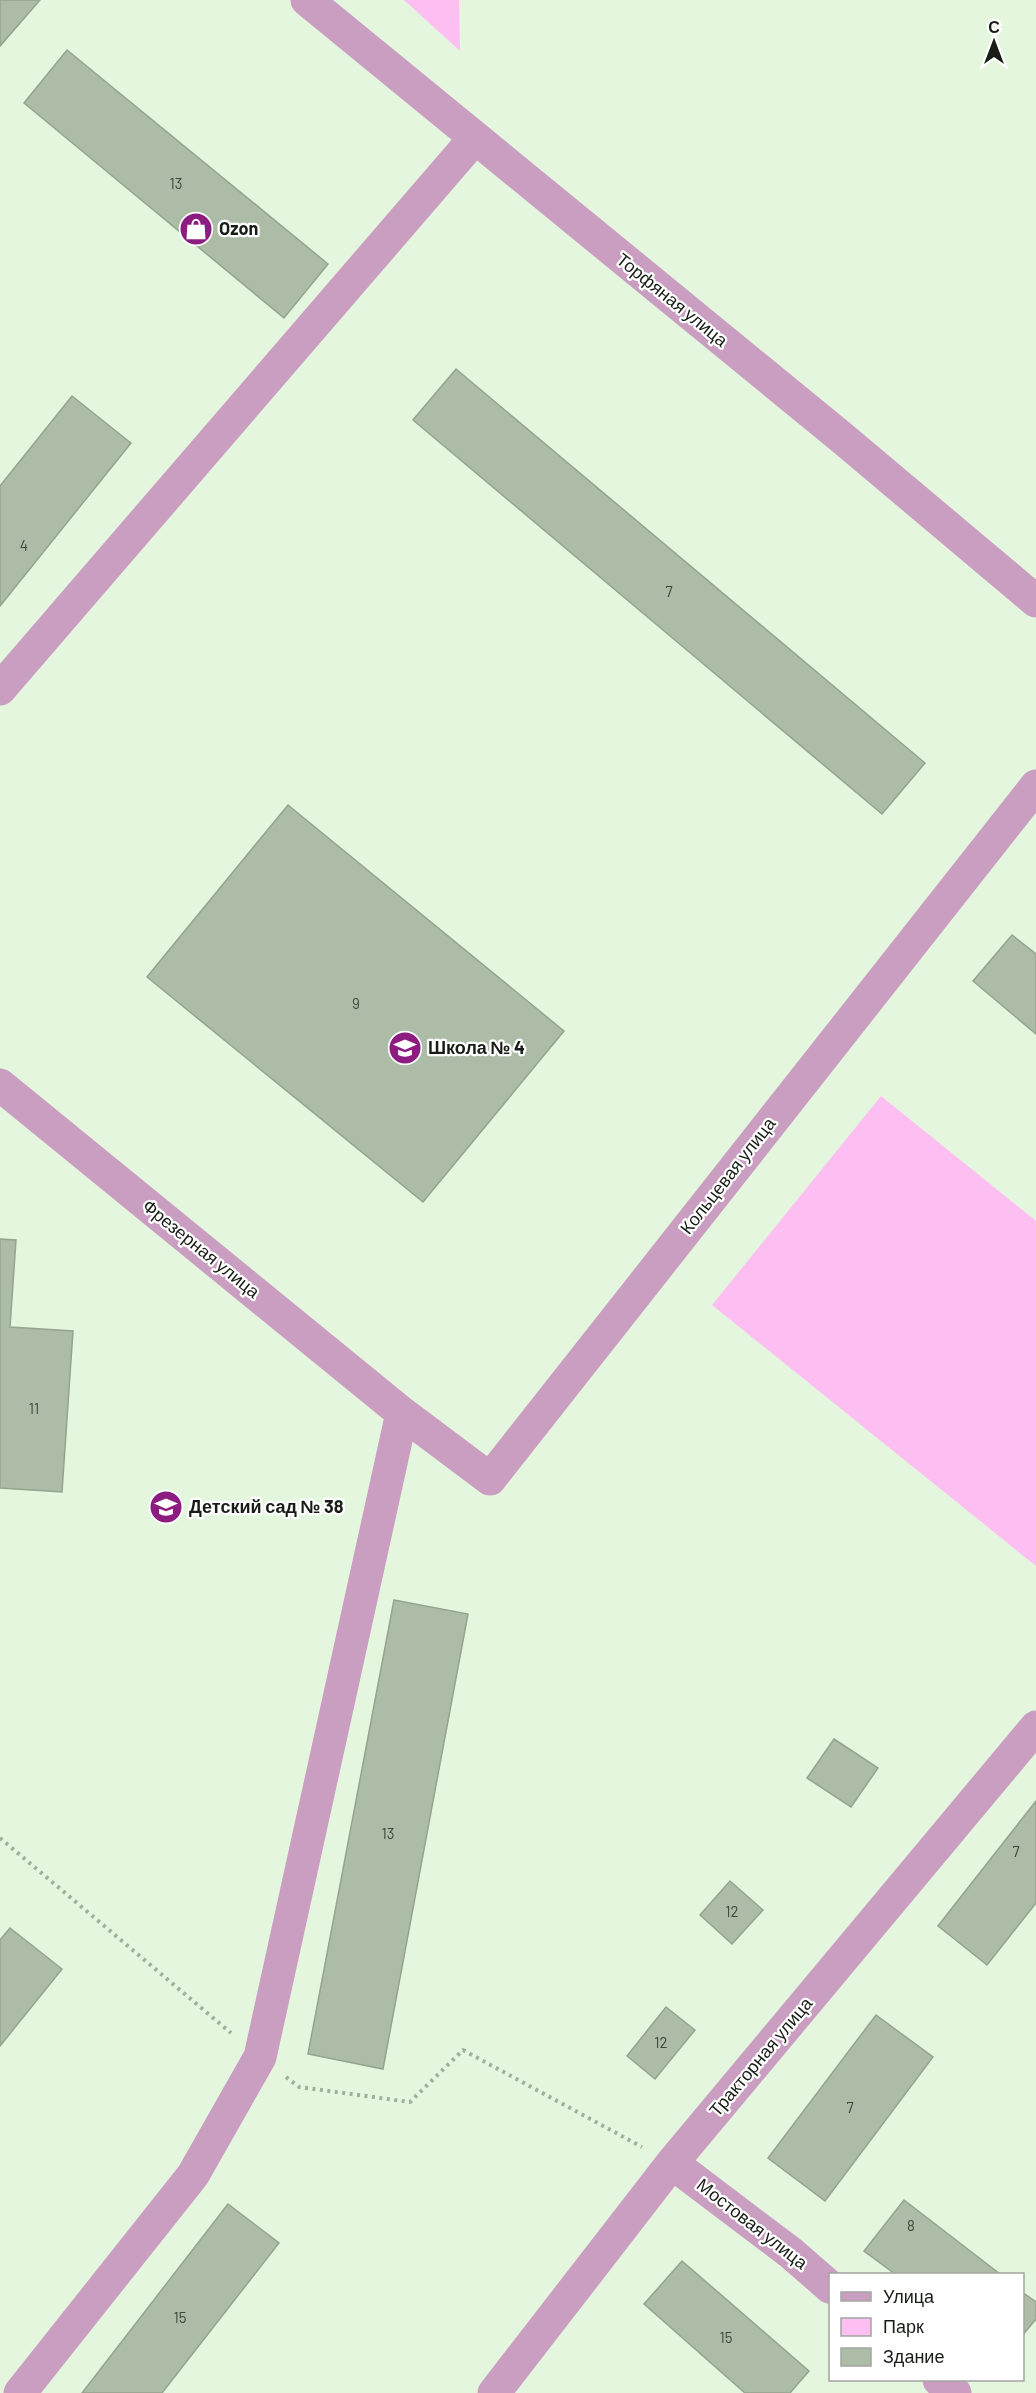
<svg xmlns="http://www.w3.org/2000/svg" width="1036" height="2393" font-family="Barlow,sans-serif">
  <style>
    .green { fill: #fdbff1 }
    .building { fill: #acbca6; stroke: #94a48e; stroke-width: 1.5 }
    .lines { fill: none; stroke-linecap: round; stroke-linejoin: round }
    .path { stroke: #a2af9d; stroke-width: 4; stroke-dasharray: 3 4.5; stroke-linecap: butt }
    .minor { stroke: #ca9ec1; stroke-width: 33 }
    .labels { text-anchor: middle; stroke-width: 4.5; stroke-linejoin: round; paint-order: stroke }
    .number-label { font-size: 15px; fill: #3d463a }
    .poi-label { font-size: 18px; font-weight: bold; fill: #181e16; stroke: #fff; text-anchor: start }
    .street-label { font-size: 18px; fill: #181e16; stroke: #fff }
  </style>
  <rect width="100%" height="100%" fill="#e5f6df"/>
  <!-- green -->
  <path class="green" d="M404,0H459L460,51Z
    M881,1096L1036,1221V1566L712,1305Z"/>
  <!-- building -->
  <path class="building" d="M0,0H40L0,46Z
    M67,50L328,264L284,318L24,103Z
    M456,369L925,763L882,814L413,420Z
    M72,396L131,443L0,606V486Z
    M288,805L564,1031L423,1202L147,977Z
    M1012,935L1036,954V1034L973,981Z
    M0,1239L16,1240L10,1327L73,1331L62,1492L0,1488Z
    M394,1600L468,1614L383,2069L308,2054Z
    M834,1739L878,1768L851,1807L807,1778Z
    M1036,1801V1903L987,1965L938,1926Z
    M730,1881L763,1910L732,1944L700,1915Z
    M10,1928L62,1969L0,2046V1940Z
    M666,2007L695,2030L655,2079L627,2056Z
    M876,2015L933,2057L825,2201L768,2158Z
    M904,2200L1000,2274H895L864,2251Z
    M228,2204L279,2243L162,2393H82Z
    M682,2261L809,2371L790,2393H745L644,2304Z
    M1022,2292L1036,2302V2319L1022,2336Z"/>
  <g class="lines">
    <!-- path -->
    <path class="path" d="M0,1838L231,2033
      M286,2077L299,2087L410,2102L463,2050L642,2147"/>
    <!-- minor -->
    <path class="minor" d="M307,0L841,437L1036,601
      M0,689L474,139
      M0,1085L402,1413L490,1479L1036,786
      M672,2163L791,2253L830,2287
      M939,2380L955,2393
      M20,2393L193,2175L260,2057L402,1413
      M494,2393L672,2163L1036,1727"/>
  </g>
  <!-- icons -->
  <defs>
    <g id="shop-disc" transform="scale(1.725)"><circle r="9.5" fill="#8c1c80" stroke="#fff"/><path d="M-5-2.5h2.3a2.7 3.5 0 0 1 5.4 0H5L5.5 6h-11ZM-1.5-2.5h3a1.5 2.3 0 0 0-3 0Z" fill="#fff"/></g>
    <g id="school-disc" transform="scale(1.725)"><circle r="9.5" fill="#8c1c80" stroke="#fff"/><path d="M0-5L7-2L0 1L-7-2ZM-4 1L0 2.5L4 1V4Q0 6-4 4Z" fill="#fff"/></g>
  </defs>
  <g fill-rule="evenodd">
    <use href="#shop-disc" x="196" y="229"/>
    <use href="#school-disc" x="405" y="1048"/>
    <use href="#school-disc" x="166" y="1507"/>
  </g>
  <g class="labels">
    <!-- number labels -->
    <g class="number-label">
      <text x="176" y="189">13</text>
      <text x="24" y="551">4</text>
      <text x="669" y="597">7</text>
      <text x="356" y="1009">9</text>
      <text x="34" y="1414">11</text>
      <text x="388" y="1839">13</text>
      <text x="1016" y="1857">7</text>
      <text x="732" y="1917">12</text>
      <text x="661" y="2048">12</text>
      <text x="850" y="2113">7</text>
      <text x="911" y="2231">8</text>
      <text x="180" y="2323">15</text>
      <text x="726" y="2343">15</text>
    </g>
    <!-- poi labels -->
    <g class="poi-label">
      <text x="219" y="235">Ozon</text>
      <text x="428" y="1054">Школа № 4</text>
      <text x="189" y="1513">Детский сад № 38</text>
    </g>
    <!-- street labels -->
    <g class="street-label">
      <text transform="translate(672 300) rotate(39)" y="6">Торфяная улица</text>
      <text transform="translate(728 1176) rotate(-52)" y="6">Кольцевая улица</text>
      <text transform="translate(201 1249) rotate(39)" y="6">Фрезерная улица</text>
      <text transform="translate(761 2057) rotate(-50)" y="6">Тракторная улица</text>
      <text transform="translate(752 2224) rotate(38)" y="6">Мостовая улица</text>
    </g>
  </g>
  <!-- legend -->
  <rect x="829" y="2273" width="195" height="108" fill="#ffffff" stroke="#a3a5a2" stroke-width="1.5"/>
  <rect x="841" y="2292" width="30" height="9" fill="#ca9ec1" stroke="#a3a5a2" stroke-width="1.5"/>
  <text x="883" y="2303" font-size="18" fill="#181e16">Улица</text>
  <rect x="841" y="2318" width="30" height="18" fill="#fdbff1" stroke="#a3a5a2" stroke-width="1.5"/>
  <text x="883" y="2333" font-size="18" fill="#181e16">Парк</text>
  <rect x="841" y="2348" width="30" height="18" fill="#acbca6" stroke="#a3a5a2" stroke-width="1.5"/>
  <text x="883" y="2363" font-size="18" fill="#181e16">Здание</text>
  <!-- north arrow -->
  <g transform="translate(994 42)" stroke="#ffffff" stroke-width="4.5" paint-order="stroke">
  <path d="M0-4.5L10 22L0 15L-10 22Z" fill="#181e16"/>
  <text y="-9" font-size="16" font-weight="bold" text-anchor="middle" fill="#181e16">С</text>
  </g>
</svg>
